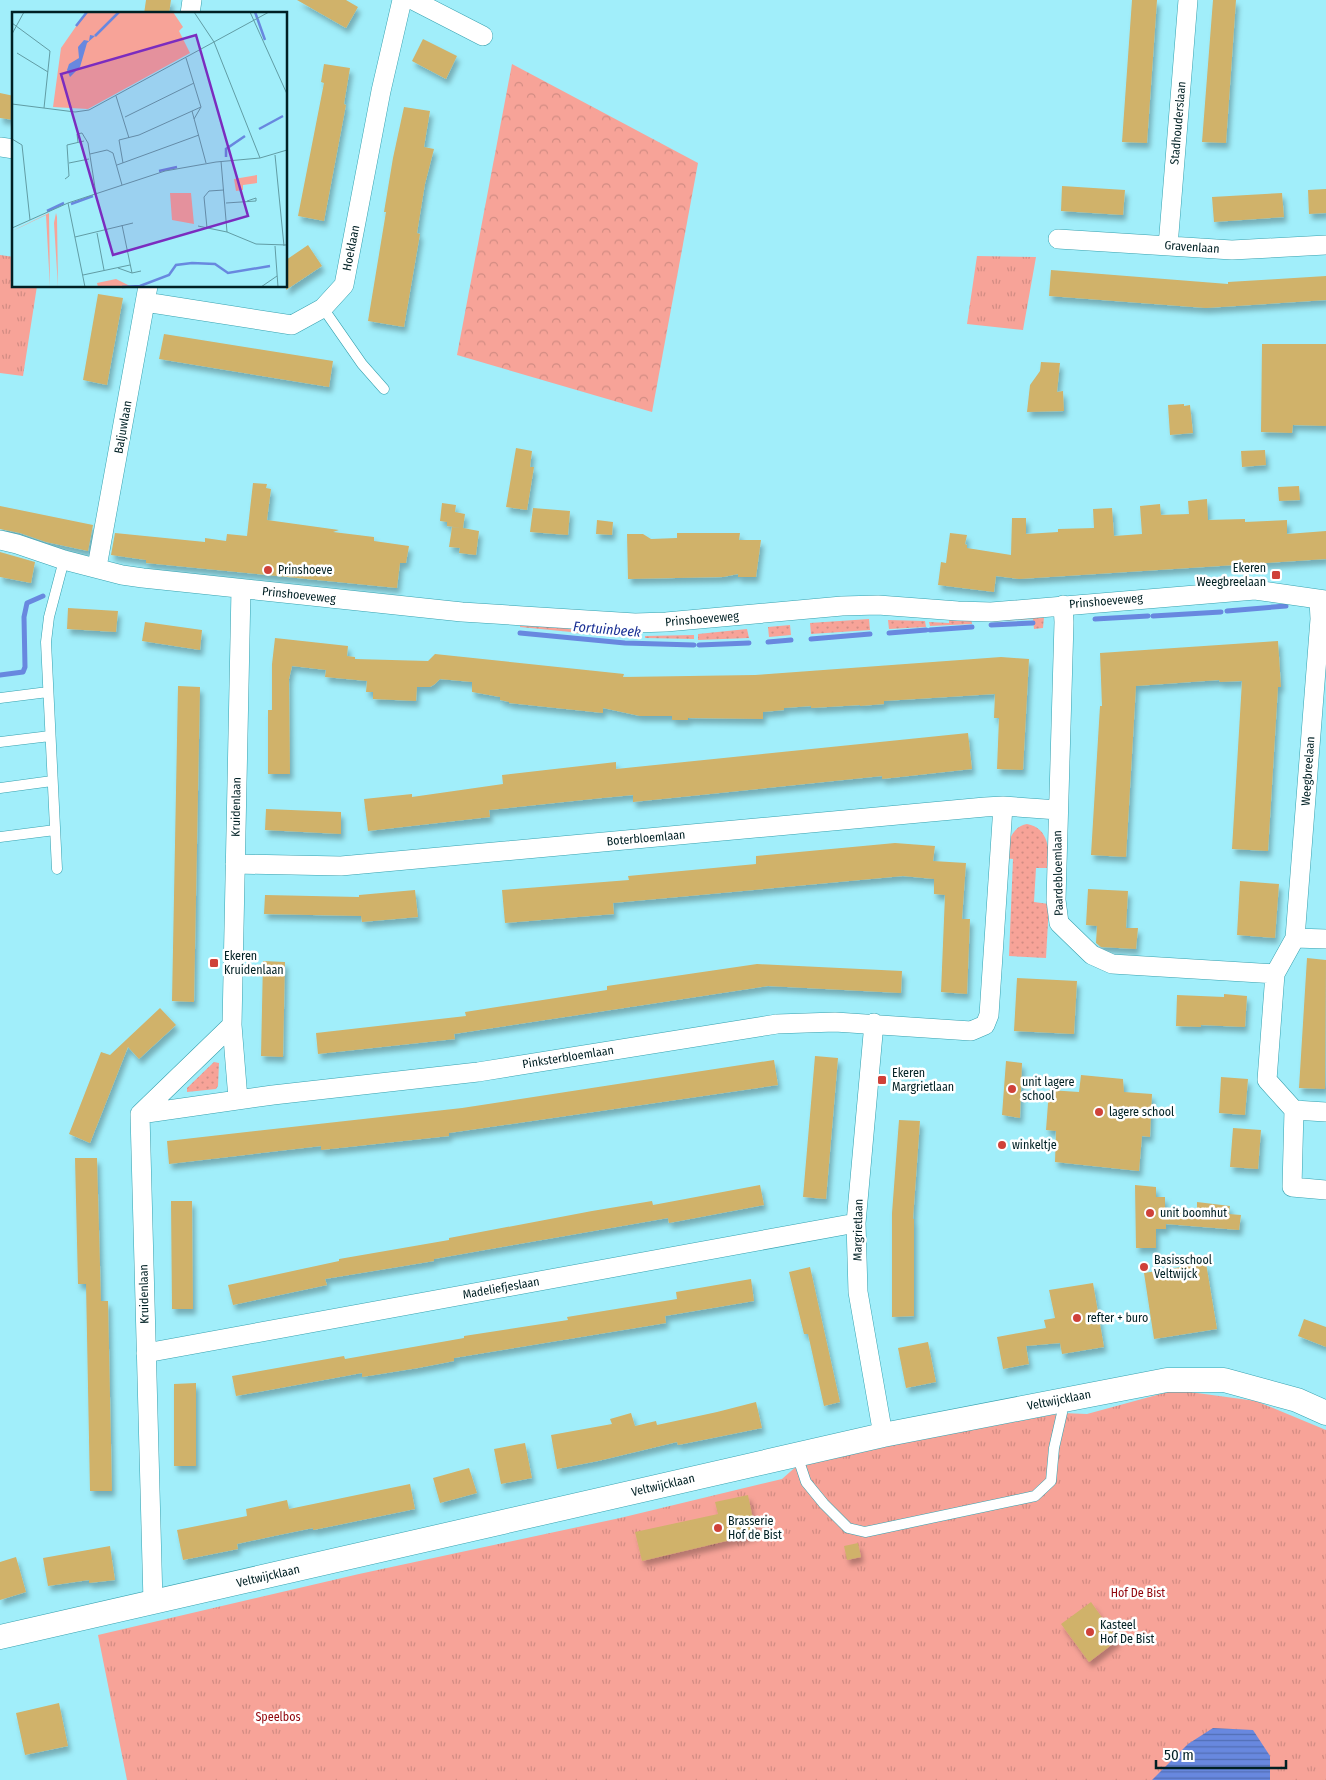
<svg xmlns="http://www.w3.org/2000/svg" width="1326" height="1780" font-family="'Fira Sans Condensed',sans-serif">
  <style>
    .grass { fill: url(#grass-dots) }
    .forest { fill: url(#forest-crowns) }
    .park { fill: url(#park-tufts) }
    .water { fill: url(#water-rules) }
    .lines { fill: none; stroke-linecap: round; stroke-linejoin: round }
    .stream { stroke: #6888df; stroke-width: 5 }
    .building { fill: #d0b26b; filter: url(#shadow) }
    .service-casing { stroke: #36a1af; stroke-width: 11 }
    .minor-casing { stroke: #36a1af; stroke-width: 20 }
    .tertiary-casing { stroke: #36a1af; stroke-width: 25 }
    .service { stroke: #fff; stroke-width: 10 }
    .minor { stroke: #fff; stroke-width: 19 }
    .tertiary { stroke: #fff; stroke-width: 24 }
    .poi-dot { fill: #cf4139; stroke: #fff; stroke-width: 2 }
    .labels { text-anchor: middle; stroke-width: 5; stroke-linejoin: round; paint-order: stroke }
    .street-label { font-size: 12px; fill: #002024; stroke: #fff }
    .poi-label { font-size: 12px; fill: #002024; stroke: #fff; text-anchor: start }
    .park-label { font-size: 12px; fill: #91070d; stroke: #fff }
    .water-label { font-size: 14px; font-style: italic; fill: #1b3195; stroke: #fff }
    .inset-river { fill: none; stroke: #6888df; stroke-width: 2.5 }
    .inset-road { fill: none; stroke: #619ca4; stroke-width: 1 }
    .view { fill: #7b2cbf; fill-opacity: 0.15; stroke: #7b2cbf; stroke-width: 2.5 }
    .inset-edge { fill: none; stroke: #002024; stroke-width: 2.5 }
  </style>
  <defs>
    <pattern id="grass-dots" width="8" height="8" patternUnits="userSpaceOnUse" patternTransform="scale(1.25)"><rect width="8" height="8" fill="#f7a398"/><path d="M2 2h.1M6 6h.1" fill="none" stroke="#d28c83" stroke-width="1.8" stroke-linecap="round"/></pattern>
    <pattern id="forest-crowns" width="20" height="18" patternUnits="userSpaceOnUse" patternTransform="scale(1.25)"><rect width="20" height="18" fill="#f7a398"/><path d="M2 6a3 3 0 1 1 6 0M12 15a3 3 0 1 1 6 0" fill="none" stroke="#d28c83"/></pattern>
    <pattern id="park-tufts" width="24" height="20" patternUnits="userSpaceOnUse" patternTransform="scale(1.25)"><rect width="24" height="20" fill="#f7a398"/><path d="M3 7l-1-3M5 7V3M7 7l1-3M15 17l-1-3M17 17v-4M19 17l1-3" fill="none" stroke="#d28c83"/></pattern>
    <pattern id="water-rules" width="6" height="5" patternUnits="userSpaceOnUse" patternTransform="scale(1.25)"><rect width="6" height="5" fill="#6888df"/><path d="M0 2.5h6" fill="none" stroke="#536fb5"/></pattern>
    <filter id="shadow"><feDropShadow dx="3" dy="5.5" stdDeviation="2.5" flood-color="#0004"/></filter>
  </defs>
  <rect width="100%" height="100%" fill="#a1eefa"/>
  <!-- grass -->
  <path class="grass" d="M1044,617L1043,628L1034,629L1033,619L990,622L991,619Z
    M949,618L971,619L972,624L930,626L929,622L949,623Z
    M869,619L870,630L811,634L810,623Z
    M888,620L925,621L926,627L889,629Z
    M520,624L571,627V632L520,627Z
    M790,625L791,635L769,637L768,627Z
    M576,627L625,630V637L575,633Z
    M747,629L749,638L698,640V634Z
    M694,635V639L645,638V636Z
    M1027,824C1049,828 1049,850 1050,868H1036L1034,902L1049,904L1046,958L1009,956L1013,859L1005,858C1007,844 1012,826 1027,824Z
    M214,1062L219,1063L218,1086L216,1089L187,1092V1088Z"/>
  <!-- forest -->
  <path class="forest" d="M512,64L698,163L652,412L457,355Z"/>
  <!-- park -->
  <path class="park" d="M0,255L14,257V286H37L23,376L0,373Z
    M977,256L1036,257L1023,330L967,324Z
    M1175,1390L1256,1401L1326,1430V1780H127L98,1635L359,1574L620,1518L782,1479L799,1464L883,1446L1062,1413L1087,1414Z"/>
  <!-- water -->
  <path class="water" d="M1213,1728L1253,1730L1270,1756V1780H1152L1188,1744Z"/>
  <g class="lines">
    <!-- stream -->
    <path class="stream" d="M1227,611L1286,606
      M1153,616L1221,612
      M1095,619L1148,616
      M991,625L1033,623
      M930,630L972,627
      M520,633L625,643L694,645
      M889,633L926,630
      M811,639L870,634
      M768,642L791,640
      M699,645L749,643
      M0,675L23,672L25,667L24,617L27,603L43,596"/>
  </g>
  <!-- building -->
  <path class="building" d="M146,0H171L169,14H144Z
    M297,0H346L358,7L346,28Z
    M1132,0H1157L1147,143L1122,142Z
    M1213,0H1236L1226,143L1202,142Z
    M423,39L457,56L446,79L412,61Z
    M324,64L350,68L344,104L346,105L324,221L298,216L324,83L321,82Z
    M0,93L14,96V120L0,118Z
    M404,107L430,111L424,147L434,149L425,184L417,233L420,234L404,327L368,321L386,212H384L393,158Z
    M1062,186L1125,190L1123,215L1061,211Z
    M1326,189V213L1309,214L1308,190Z
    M1282,193L1284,217L1214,222L1212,197Z
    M308,245L322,266L286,290V260Z
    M1051,270L1228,284V282L1326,276V300L1206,308L1049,296Z
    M98,294L123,298L107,385L83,380Z
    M164,334L333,361L329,387L159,359Z
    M1262,344H1326V426L1293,425L1292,433L1261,432Z
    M1041,362L1060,363L1057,392L1063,391L1064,411L1027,412L1030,385L1040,371Z
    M1184,404V406L1190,405L1193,433L1170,435L1168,405Z
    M516,448L532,451L530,467H534L527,510L506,507Z
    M1265,450L1266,465L1242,467L1241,451Z
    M253,483L267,484L266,488L271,489L267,520L339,530L333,532L374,537V541L409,546L406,563H400L397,588L146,563V560L111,555L115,533L205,542V538L226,541L227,534L247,536Z
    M1299,486L1300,500L1279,501L1278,487Z
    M1207,499L1208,520L1245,519V522L1287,520V534L1326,531V559L1019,579L996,576L994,592L938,585L941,562L946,563L950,533L967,535L965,544L967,545V548L1011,555L1012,518H1026V534L1058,532V529L1094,528L1093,509L1112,508L1114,536L1142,534L1140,506L1160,504L1161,515L1189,514L1188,501Z
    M442,503L456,505L455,512L465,514L463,528L479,531L476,555L459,553L460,548L449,547L452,527L461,528L447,526V522L440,521Z
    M0,506L93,525L88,551L46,542L20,533L0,529Z
    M533,508L570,511L568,535L530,532Z
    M597,520L613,522L612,535L596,534Z
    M677,533H740L739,540H761L756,577H738V574L723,577L628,579L627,534H643L651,539L677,538Z
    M0,552L35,562L31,583L0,577Z
    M68,608L118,611L116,632L67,629Z
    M145,622L202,630L200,650L142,641Z
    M275,638L348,646L347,656L355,657V659L428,661L435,654L624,674L623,677L755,675L1001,657L1029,659L1023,770L997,769L999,718H994L995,694L884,701V704L860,706V705L811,708V706L784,708V710L763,712V719L688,718V720H672V716H640L603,708V713L509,703V702L500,700V697L472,692V682L440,679L435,684L430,687H417L416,701L373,699V692H366L367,681L325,677L326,670L292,666L289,679L290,774H268V710H272V664Z
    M1278,641L1281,687H1278L1268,851L1232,849L1242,681L1220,682L1219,680L1136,686L1126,857L1091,855L1100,706H1102L1100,653Z
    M178,686L200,687L194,1002L172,1001Z
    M968,733L972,769L882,779V776L633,802V795L602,798L489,810L490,817L368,831L364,799L412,794V797L503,784L502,775L616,762V769Z
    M266,809L341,812V834L265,830Z
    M895,843L935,846L933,861L966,863L962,919H970L967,994L941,992L945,895L934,894V879L903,876L613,903L614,914L505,923L502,890L629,880L628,876L756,864V856Z
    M1240,881L1279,884L1275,938L1237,935Z
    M1088,889L1128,891L1126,928H1138L1136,949L1101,947L1096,943L1097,926L1086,925Z
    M415,890L418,917L362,922L361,916L264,914L265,895L359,897V895Z
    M1307,958L1326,960L1325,1089L1299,1088Z
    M263,961L285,962L283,1057L261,1056Z
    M757,964L902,971L901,993L768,986L454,1034L455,1039L318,1054L316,1033L466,1016L465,1012L607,990V986Z
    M1017,978L1077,981L1074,1034L1014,1031Z
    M1224,994L1247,996L1245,1027L1201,1025V1027L1176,1026L1177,995L1224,997Z
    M160,1008L176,1025L139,1059L128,1047L90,1143L69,1134L101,1052L110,1055Z
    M815,1056L838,1058L826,1199L803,1197Z
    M774,1060L778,1085L449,1133V1136L321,1150V1146L169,1164L167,1141L462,1108Z
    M1006,1061L1022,1063L1020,1118L1002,1115Z
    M1081,1075L1123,1079L1124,1092L1152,1094L1150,1137L1142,1136L1139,1171L1055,1162L1056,1131L1046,1130L1049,1090L1079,1092Z
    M1221,1077L1248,1079L1245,1115L1219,1113Z
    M899,1120L920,1121L913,1219H914V1316L892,1317V1213Z
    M1233,1128L1261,1130L1258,1169L1230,1167Z
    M75,1158H97L101,1301H108L112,1491H90L86,1284H78Z
    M760,1185L764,1205L669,1223L668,1218L582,1233L434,1259V1261L325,1279L327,1285L233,1305L228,1285L339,1261V1259L449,1240V1238L592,1211L652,1201L653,1205Z
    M1135,1185L1156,1187V1197H1165V1211H1197V1202L1230,1206L1229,1214L1241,1215L1239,1230L1166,1224V1229H1156V1248H1136Z
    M171,1201H192L193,1309H172Z
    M1206,1263L1217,1329L1154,1339L1144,1273Z
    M810,1267L840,1402L824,1406L808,1334H804L789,1272Z
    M751,1279L754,1301L665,1316L666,1323L454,1358V1361L418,1368L362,1377V1373L236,1396L232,1376L344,1356L345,1359L464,1338V1336L568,1320L567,1317L677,1299L676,1292Z
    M1093,1283L1104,1347L1062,1354L1060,1343L1026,1346L1029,1364L1003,1369L997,1337L1046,1328L1044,1320L1055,1318L1049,1290Z
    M1304,1319L1326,1327V1347L1298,1336Z
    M928,1342L936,1382L906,1388L898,1348Z
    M196,1383V1466H174V1384Z
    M756,1402L762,1428L678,1445L677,1442L598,1461L557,1469L551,1435L612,1424L610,1419L631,1413L635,1426L656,1421L657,1425L717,1412Z
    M525,1443L532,1478L501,1484L494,1449Z
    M469,1468L477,1493L440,1503L433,1478Z
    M410,1484L415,1509L333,1526L313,1530V1528L274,1536L237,1544L238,1549L183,1560L177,1530L247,1516L246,1509L287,1500L289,1509Z
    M748,1495L756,1534L642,1561L635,1532L718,1514L715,1502Z
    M858,1543L861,1557L847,1560L844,1546Z
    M110,1546L115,1580L89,1583V1580L48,1586L43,1558Z
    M16,1557L26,1592L0,1600V1562Z
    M1091,1602L1118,1640L1089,1662L1061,1624Z
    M59,1703L68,1746L25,1755L16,1713Z"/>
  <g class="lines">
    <!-- service casing -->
    <g class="service-casing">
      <path id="service" d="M323,308L362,364L384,389
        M0,698L48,692
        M0,742L50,736
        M0,788L52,781
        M0,837L55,830
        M57,869L46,642L49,617L64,560
        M797,1455L806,1482L824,1504L848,1528L865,1532L1035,1496L1051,1481L1054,1448L1062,1413L1061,1399"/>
    </g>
    <!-- minor casing -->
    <g class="minor-casing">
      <path id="minor" d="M413,0L483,36
        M190,14L192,0
        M0,147L14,149
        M1058,239L1232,250L1326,245
        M1168,246L1188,0
        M145,302L292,325L323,308L344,285L381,91L402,0
        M0,540L17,544L64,560L122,575L143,578L462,612L635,623L666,622L842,606L878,605L958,611L991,612L1255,590L1326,600
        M97,567L148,286
        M1319,600L1320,619L1295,938L1275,974L1267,1080L1294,1110L1292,1187L1326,1190
        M1063,605L1064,622L1056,900L1059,923L1092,955L1112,964L1275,974
        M235,864L341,866L985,807L1003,806L1058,810
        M1295,938L1326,939
        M874,1023L856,1223L858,1292L883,1435
        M238,1099L232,1025L241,589
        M1294,1110L1326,1112
        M140,1114L273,1095L478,1072L777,1024L835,1022L971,1031L985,1025L989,1015L1003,806
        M146,1353L856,1223
        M153,1602L140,1114L232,1025"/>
    </g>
    <!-- tertiary casing -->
    <g class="tertiary-casing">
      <path id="tertiary" d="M0,1637L883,1435L1167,1380H1224L1297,1400L1326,1413"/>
    </g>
    <!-- service -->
    <use href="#service" class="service"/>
    <!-- minor -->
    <use href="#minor" class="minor"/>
    <!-- tertiary -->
    <use href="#tertiary" class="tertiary"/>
  </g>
  <!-- markers -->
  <g class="poi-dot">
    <circle cx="268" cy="570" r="5"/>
    <rect x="1271" y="570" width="10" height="10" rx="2.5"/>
    <rect x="209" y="958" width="10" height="10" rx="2.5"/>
    <rect x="877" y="1075" width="10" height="10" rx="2.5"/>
    <circle cx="1012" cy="1089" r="5"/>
    <circle cx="1099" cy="1112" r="5"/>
    <circle cx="1002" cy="1145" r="5"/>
    <circle cx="1150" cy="1213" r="5"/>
    <circle cx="1144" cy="1267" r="5"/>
    <circle cx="1077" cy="1318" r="5"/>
    <circle cx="718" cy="1528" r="5"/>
    <circle cx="1090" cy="1632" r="5"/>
  </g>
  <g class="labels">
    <!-- street labels -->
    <g class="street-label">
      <text transform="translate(1178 123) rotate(-85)" y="4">Stadhouderslaan</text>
      <text transform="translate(1192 247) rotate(4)" y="4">Gravenlaan</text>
      <text transform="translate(351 248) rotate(-79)" y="4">Hoeklaan</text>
      <text transform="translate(123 427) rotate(-80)" y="4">Baljuwlaan</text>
      <text transform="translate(299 595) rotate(6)" y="4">Prinshoeveweg</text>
      <text transform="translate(1106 601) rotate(-5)" y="4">Prinshoeveweg</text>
      <text transform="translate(702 619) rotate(-5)" y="4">Prinshoeveweg</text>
      <text transform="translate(1308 771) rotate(-86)" y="4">Weegbreelaan</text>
      <text transform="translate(236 807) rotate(-89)" y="4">Kruidenlaan</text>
      <text transform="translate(646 838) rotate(-5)" y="4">Boterbloemlaan</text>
      <text transform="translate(1058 873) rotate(-91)" y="4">Paardebloemlaan</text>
      <text transform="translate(568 1057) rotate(-9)" y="4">Pinksterbloemlaan</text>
      <text transform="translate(858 1230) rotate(-89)" y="4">Margrietlaan</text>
      <text transform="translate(501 1288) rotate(-10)" y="4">Madeliefjeslaan</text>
      <text transform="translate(144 1294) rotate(-91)" y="4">Kruidenlaan</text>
      <text transform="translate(1059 1400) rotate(-11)" y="4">Veltwijcklaan</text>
      <text transform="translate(663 1485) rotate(-13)" y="4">Veltwijcklaan</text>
      <text transform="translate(268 1576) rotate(-13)" y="4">Veltwijcklaan</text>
    </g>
    <!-- poi labels -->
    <g class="poi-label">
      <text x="1266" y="572" text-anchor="end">Ekeren<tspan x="1266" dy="14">Weegbreelaan</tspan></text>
      <text x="278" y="574">Prinshoeve</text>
      <text x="224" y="960">Ekeren<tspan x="224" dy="14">Kruidenlaan</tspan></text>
      <text x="892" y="1077">Ekeren<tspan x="892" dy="14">Margrietlaan</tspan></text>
      <text x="1022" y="1086">unit lagere<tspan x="1022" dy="14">school</tspan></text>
      <text x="1109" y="1116">lagere school</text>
      <text x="1012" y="1149">winkeltje</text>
      <text x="1160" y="1217">unit boomhut</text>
      <text x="1154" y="1264">Basisschool<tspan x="1154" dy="14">Veltwijck</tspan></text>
      <text x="1087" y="1322">refter + buro</text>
      <text x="728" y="1525">Brasserie<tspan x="728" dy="14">Hof de Bist</tspan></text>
      <text x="1100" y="1629">Kasteel<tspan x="1100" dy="14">Hof De Bist</tspan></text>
    </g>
    <!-- park labels -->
    <g class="park-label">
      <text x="1138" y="1597">Hof De Bist</text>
      <text x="278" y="1721">Speelbos</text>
    </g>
    <!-- water labels -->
    <g class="water-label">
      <text transform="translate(607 629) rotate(5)" y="5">Fortuinbeek</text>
    </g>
  </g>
  <!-- overview -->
  <g transform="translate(12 12)">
    <rect width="275" height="275" fill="#a1eefa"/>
    <path d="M37,201L38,275L34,203L9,215L0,219ZM104,267L120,275H86L85,271Z" fill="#f7a398"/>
    <path d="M158,181H179L182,212L160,208ZM44,201L45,205L46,275L42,211Z" fill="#f7a398"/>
    <path d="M74,0H161L171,15L167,19L178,41L76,97L41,95L49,36ZM245,163V171L231,173V178L224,179L222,167Z" fill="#f7a398"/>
    <path d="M78,23L83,24L75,31L68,55L58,65L55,58L57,52L67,46L66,35L72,28L77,29Z" fill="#6888df"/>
    <path class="inset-river" d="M243,0L253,28M64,14L75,0M83,24L107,0M247,117L271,104M214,145V137L233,124M147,159L165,155M59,192L81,184M35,199L52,191M110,275L128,274L157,263L164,253L180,251L203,252L216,261L258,254"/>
    <path class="inset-road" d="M182,0L202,30L248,146M238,0L275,82M0,11L38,39L32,96M0,22L12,0M5,41L36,60M174,46L189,95L182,107M104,84L117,126M0,92L63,100L77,98L257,0M180,99L194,151M113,105L182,71M0,127L10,133L18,208M66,130L65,122L70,121L76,131L84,182M78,142L95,138L101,141L110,173M263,143L272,234M209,149L215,220M57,151L77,147M111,151L107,128L127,123L189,95M105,153L187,123M53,167L57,164L55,133L72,129M56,191L73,275M214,191L244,189V186L235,189M110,213L120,261M186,214L215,220L244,232L275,233M0,216L56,191L153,159L204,150L248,146L275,138M195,216L192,185L197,179L212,178M85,221L92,258M63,225L121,211M263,234L266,275M106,256L120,261L129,259M71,263L118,253M249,275L265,264"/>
    <path class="view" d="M184,23L236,204L101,243L49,62Z"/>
    <rect width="275" height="275" class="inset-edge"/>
  </g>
  <!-- scale -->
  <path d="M1156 1760v8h130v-8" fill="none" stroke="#002024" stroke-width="2.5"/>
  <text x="1164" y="1760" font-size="15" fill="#002024" stroke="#ffffff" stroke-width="4" paint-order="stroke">50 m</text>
</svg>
